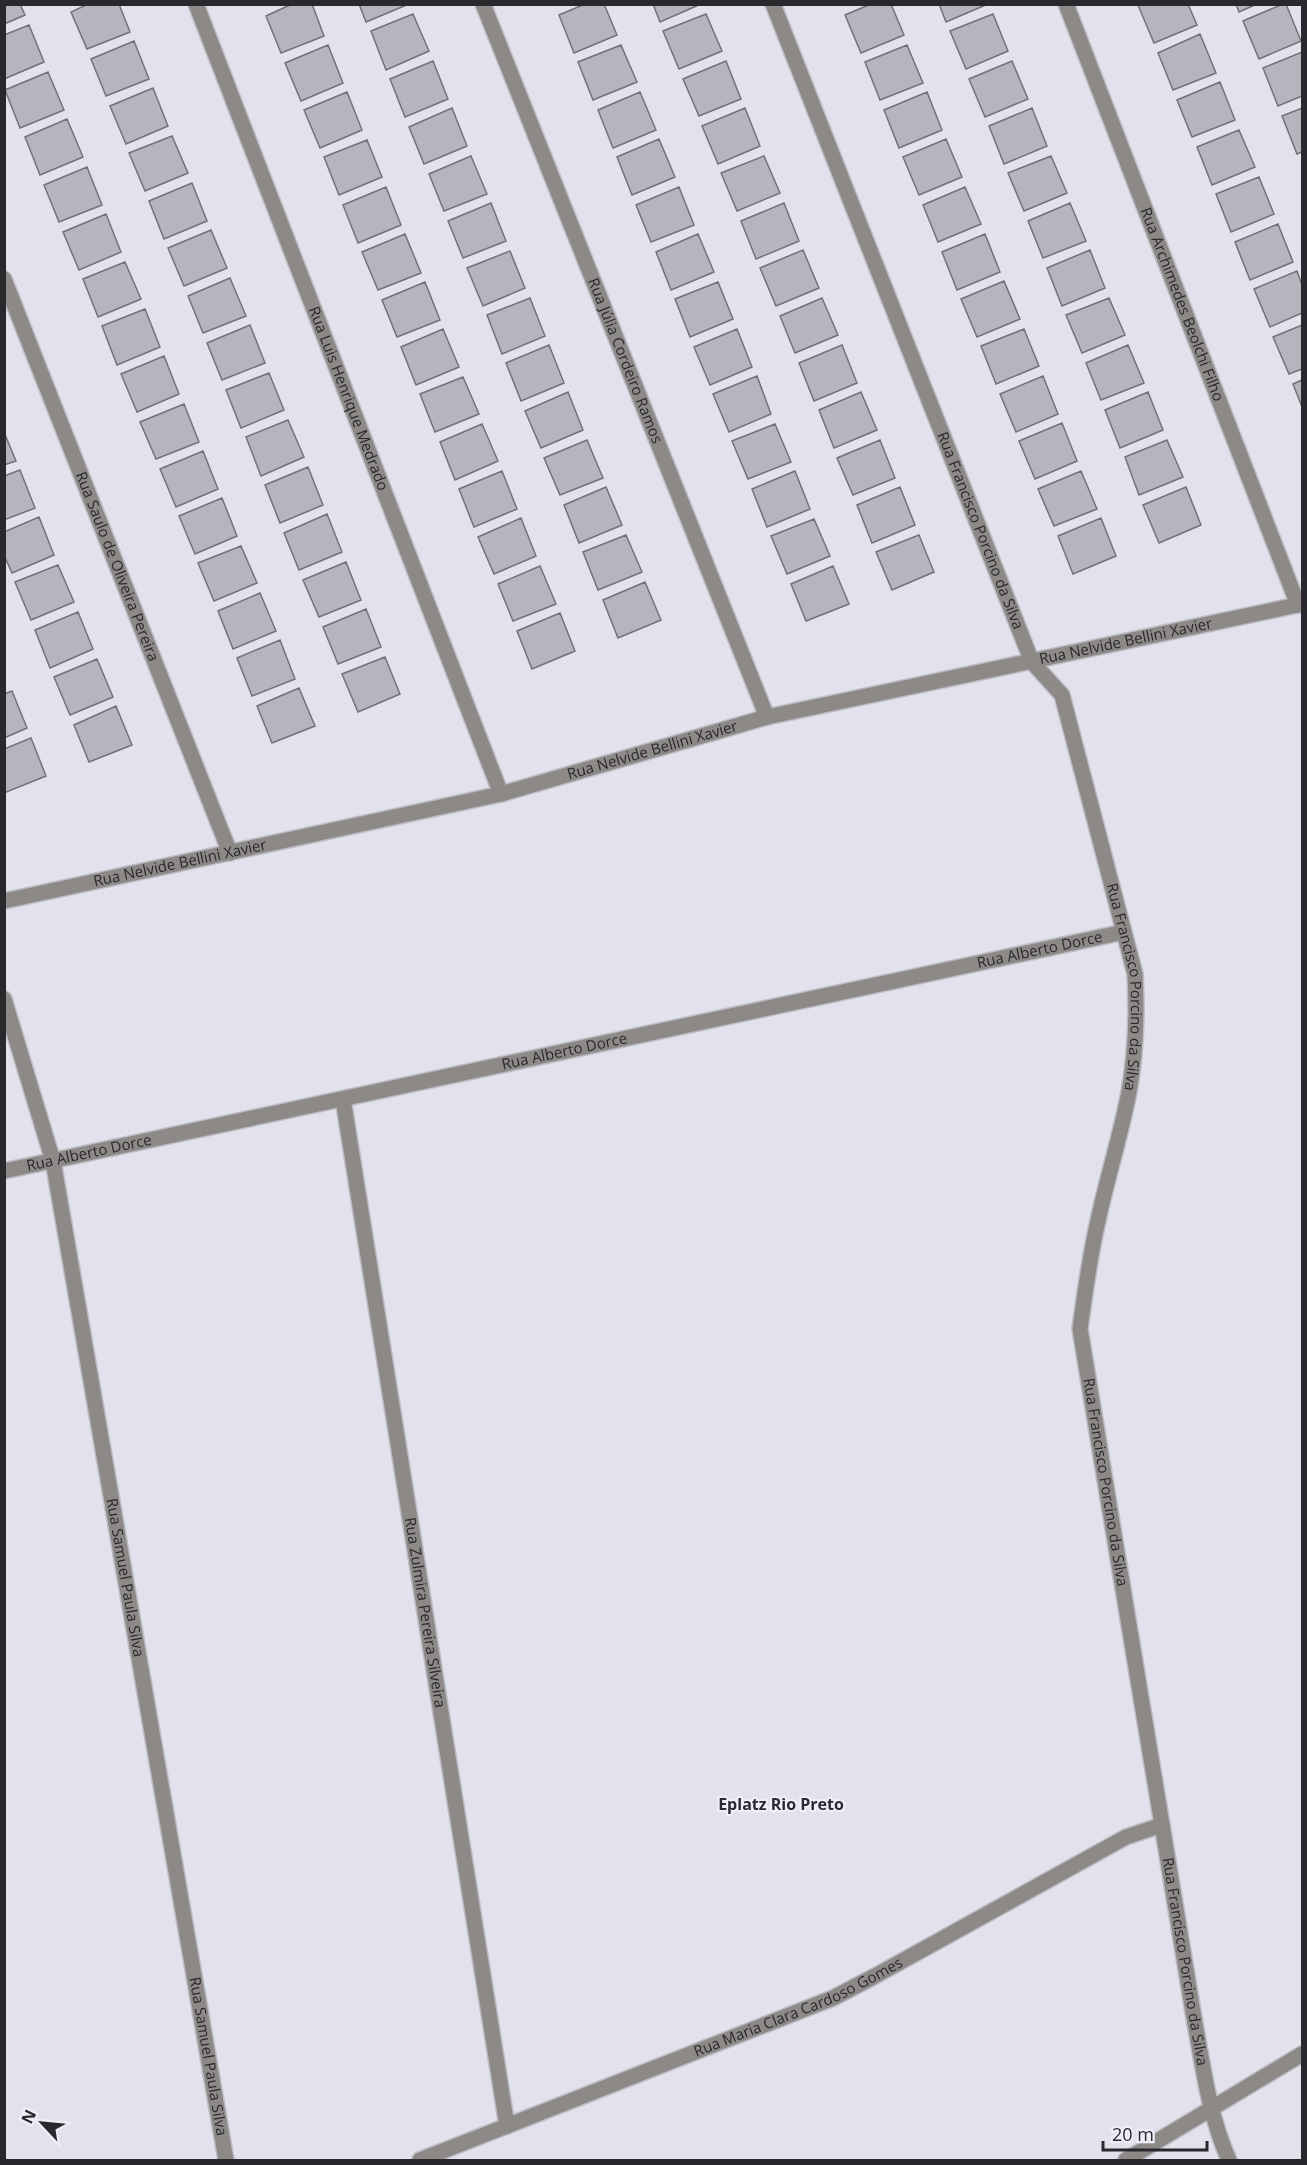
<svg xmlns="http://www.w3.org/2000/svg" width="1307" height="2165" font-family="'Open Sans',sans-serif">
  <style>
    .building { fill: #b5b5be; stroke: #717179; stroke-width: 1.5 }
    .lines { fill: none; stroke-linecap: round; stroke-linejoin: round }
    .minor-casing { stroke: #bcbdc5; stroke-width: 18 }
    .minor { stroke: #8d8987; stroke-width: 15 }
    .labels { text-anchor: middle; stroke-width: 4.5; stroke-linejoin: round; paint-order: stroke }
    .street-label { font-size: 15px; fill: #29292d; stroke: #eeeff8 }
    .neighbourhood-label { font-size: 16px; font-weight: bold; fill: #292a30; stroke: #eeeff8 }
  </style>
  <rect width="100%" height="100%" fill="#e1e2eb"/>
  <!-- building -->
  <path class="building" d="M4,4H20L25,15L4,24Z
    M88,4H119L130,32L87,49L71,12Z
    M292,4H312L324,36L281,53L266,16Z
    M359,4H409L366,22Z
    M585,4H604L617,35L574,53L559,15Z
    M653,4H701L660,22Z
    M871,4H891L904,35L861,53L845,15Z
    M939,4H988L946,22Z
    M1188,4L1197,25L1154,43L1138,5Z
    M1236,4H1257L1239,12Z
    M1283,4H1286L1301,41L1259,59L1243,21Z
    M413,14L429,51L386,70L371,31Z
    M706,14L722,51L679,69L663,31Z
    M993,14L1008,51L966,69L950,31Z
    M29,25L44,62L4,79V35Z
    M1200,34L1216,73L1173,90L1158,53Z
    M134,41L149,79L106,96L91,59Z
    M328,45L343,83L301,101L285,63Z
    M621,45L637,82L593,100L578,62Z
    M907,45L923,83L880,100L865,62Z
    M1302,52V96L1278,106L1263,68Z
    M433,61L448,99L405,117L390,79Z
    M726,61L741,99L699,116L683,79Z
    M1012,61L1028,99L985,117L969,79Z
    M48,72L64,110L20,128L5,90Z
    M1220,82L1235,120L1192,137L1177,100Z
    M153,88L168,126L126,144L110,106Z
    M347,92L362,130L320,148L304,110Z
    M640,92L656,130L613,148L598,110Z
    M927,92L942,130L899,148L884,110Z
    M452,108L467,146L424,164L409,127Z
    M745,108L760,146L718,164L702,126Z
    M1032,108L1047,146L1004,164L989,126Z
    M1302,108V152L1297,154L1282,116Z
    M67,119L83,157L40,175L25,137Z
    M1239,130L1255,167L1212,185L1197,147Z
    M172,136L188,173L145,191L129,153Z
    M659,139L675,177L632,195L617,157Z
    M946,139L962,177L919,195L903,157Z
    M367,140L382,177L339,195L324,157Z
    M471,156L487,194L444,211L429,174Z
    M764,156L780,193L737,211L721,173Z
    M1051,156L1067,193L1024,211L1008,173Z
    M87,167L102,205L59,222L44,185Z
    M1259,177L1274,214L1231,232L1216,194Z
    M192,183L207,221L164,239L149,201Z
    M386,187L401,225L358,243L343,205Z
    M679,187L694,225L651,242L636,205Z
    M965,187L981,224L938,242L923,205Z
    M491,203L506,241L463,258L448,221Z
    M784,203L799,241L756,259L741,221Z
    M1070,203L1086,241L1043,258L1028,221Z
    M106,214L121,252L79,270L63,232Z
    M1278,224L1293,262L1250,280L1235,242Z
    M211,230L227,268L184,286L168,248Z
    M405,234L421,273L378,290L362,252Z
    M698,234L714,272L671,290L656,252Z
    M985,234L1000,272L957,290L942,252Z
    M803,250L819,288L776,306L760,268Z
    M1090,250L1105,288L1062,306L1047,268Z
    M510,251L525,288L483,306L467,268Z
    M125,262L141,299L98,317L83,279Z
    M1297,271L1302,285V313L1270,327L1254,289Z
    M230,278L246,316L203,333L188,296Z
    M1004,281L1020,319L977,337L961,299Z
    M425,282L440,320L397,337L382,300Z
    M718,282L733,319L690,337L675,299Z
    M530,298L545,336L502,354L487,315Z
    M822,298L838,335L795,353L780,316Z
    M1109,298L1125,335L1082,353L1066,315Z
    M145,309L160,347L117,365L102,326Z
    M250,325L265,363L222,380L207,343Z
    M1302,325V369L1289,374L1273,337Z
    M443,329L459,367L416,385L401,347Z
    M737,329L752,367L710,385L694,347Z
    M1024,329L1039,366L996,384L981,346Z
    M549,345L564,383L521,401L506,363Z
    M842,345L857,383L814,401L799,363Z
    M1128,345L1144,383L1101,400L1086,363Z
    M164,356L179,394L137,412L121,374Z
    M269,373L284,410L241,428L226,390Z
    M757,376L771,414L729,432L713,394Z
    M1043,376L1058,414L1016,432L1000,394Z
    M463,377L479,414L435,432L420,394Z
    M1302,380V407L1293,384Z
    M568,392L583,430L541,448L525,411Z
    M861,392L877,430L834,448L819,410Z
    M1148,392L1163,430L1120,448L1105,410Z
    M184,404L199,442L156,459L140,422Z
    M288,420L304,457L261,476L246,437Z
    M1062,423L1077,461L1035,479L1019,441Z
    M482,424L498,461L455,480L440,442Z
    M775,424L791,462L748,479L732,441Z
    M4,432L16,461L4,465Z
    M587,440L603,478L560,495L544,458Z
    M880,440L895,478L853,495L837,458Z
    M1167,440L1183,477L1139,495L1125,457Z
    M203,451L218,489L176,507L160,469Z
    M308,467L323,505L280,523L265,485Z
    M20,470L35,508L4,520V476Z
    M502,471L517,509L474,527L459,489Z
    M795,471L810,509L767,527L752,489Z
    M1081,471L1097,509L1054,526L1038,489Z
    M606,487L622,525L579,543L564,505Z
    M900,487L915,525L872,543L857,505Z
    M1186,487L1201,525L1159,543L1143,505Z
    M222,498L237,536L195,554L179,516Z
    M327,514L342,552L299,570L284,533Z
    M39,517L54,555L12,573L4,555V532Z
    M521,518L536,556L494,574L478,537Z
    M1101,518L1116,556L1073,574L1058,536Z
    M814,519L830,556L787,574L771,536Z
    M626,535L642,572L598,590L583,552Z
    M919,535L934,572L892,590L876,552Z
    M241,546L257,583L214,601L198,563Z
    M346,562L361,600L319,617L303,580Z
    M58,565L74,602L31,620L15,582Z
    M540,566L556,604L513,621L498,584Z
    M833,566L849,604L806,621L791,584Z
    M645,582L661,620L618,638L603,600Z
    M260,593L276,631L233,649L218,611Z
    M366,609L381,647L338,664L323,627Z
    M78,612L93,649L50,668L35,630Z
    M560,613L575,651L532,669L517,631Z
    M280,640L295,679L252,696L237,658Z
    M385,657L400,694L358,712L342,674Z
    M97,659L113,697L70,715L54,677Z
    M299,688L315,726L272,743L257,706Z
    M12,691L27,728L4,738V694Z
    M116,706L132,745L89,762L74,725Z
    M31,738L46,776L4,793V749Z"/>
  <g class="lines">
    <!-- minor casing -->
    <g class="minor-casing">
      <g id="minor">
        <path id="s1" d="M196,4L501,794"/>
        <path id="s2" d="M483,4L767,717"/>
        <path id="s3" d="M773,4L1032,662L1062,695L1135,974C1137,1013 1136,1053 1129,1092C1121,1134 1108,1175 1099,1216C1090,1254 1085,1291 1080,1329L1194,2018C1203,2066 1209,2116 1229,2160"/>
        <path id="s4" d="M1066,4L1298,605"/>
        <path id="s5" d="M4,279L230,853"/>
        <path id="s6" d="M4,901L501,794L767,717L1302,604"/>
        <path id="s7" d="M4,999L53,1161L226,2160"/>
        <path id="s8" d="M343,1099L507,2126"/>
        <path id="s9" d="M4,1171L1124,932"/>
        <path id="s10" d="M420,2160L833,1998L875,1976L1126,1837L1162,1825"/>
        <path d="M1126,2160L1302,2054"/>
      </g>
    </g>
    <!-- minor -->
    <use href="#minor" class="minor"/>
  </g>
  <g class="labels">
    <!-- street labels -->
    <g class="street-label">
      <text dy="5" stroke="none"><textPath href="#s4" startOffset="322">Rua Archimedes Beolchi Filho</textPath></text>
      <text dy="5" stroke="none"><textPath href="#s2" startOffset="384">Rua Júlia Cordeiro Ramos</textPath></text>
      <text dy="5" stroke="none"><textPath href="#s1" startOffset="423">Rua Luis Henrique Medrado</textPath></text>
      <text dy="5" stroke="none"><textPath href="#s3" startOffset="566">Rua Francisco Porcino da Silva</textPath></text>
      <text dy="5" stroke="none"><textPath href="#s5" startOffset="309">Rua Saulo de Oliveira Pereira</textPath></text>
      <text dy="5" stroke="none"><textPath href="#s6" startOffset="1152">Rua Nelvide Bellini Xavier</textPath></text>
      <text dy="5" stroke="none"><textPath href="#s6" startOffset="666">Rua Nelvide Bellini Xavier</textPath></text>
      <text dy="5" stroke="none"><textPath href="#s6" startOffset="180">Rua Nelvide Bellini Xavier</textPath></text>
      <text dy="5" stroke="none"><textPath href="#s9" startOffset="1059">Rua Alberto Dorce</textPath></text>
      <text dy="5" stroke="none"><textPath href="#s3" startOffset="1052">Rua Francisco Porcino da Silva</textPath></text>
      <text dy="5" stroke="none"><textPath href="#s9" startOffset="573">Rua Alberto Dorce</textPath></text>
      <text dy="5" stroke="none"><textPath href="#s9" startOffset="87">Rua Alberto Dorce</textPath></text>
      <text dy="5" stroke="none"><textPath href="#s3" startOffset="1556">Rua Francisco Porcino da Silva</textPath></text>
      <text dy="5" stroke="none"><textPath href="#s7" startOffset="592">Rua Samuel Paula Silva</textPath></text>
      <text dy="5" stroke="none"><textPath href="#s8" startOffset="520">Rua Zulmira Pereira Silveira</textPath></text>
      <text dy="5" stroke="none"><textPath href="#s3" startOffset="2042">Rua Francisco Porcino da Silva</textPath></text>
      <text dy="5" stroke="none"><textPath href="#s10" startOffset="408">Rua Maria Clara Cardoso Gomes</textPath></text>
      <text dy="5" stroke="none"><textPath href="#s7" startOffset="1078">Rua Samuel Paula Silva</textPath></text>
    </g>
    <!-- neighbourhood labels -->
    <g class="neighbourhood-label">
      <text x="781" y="1810">Eplatz Rio Preto</text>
    </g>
  </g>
  <!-- border -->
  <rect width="1307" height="2165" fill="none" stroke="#29292d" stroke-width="12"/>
  <!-- north arrow -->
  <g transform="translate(42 2123) rotate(296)" stroke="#eeeff8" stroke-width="4.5" paint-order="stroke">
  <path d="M0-4.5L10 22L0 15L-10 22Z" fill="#29292d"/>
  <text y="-9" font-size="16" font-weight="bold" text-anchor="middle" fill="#29292d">N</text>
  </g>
  <!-- scale -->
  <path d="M1103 2141v9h104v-9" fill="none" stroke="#29292d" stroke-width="3"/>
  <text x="1112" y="2141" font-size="18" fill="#29292d" stroke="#eeeff8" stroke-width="4.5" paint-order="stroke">20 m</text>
</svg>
